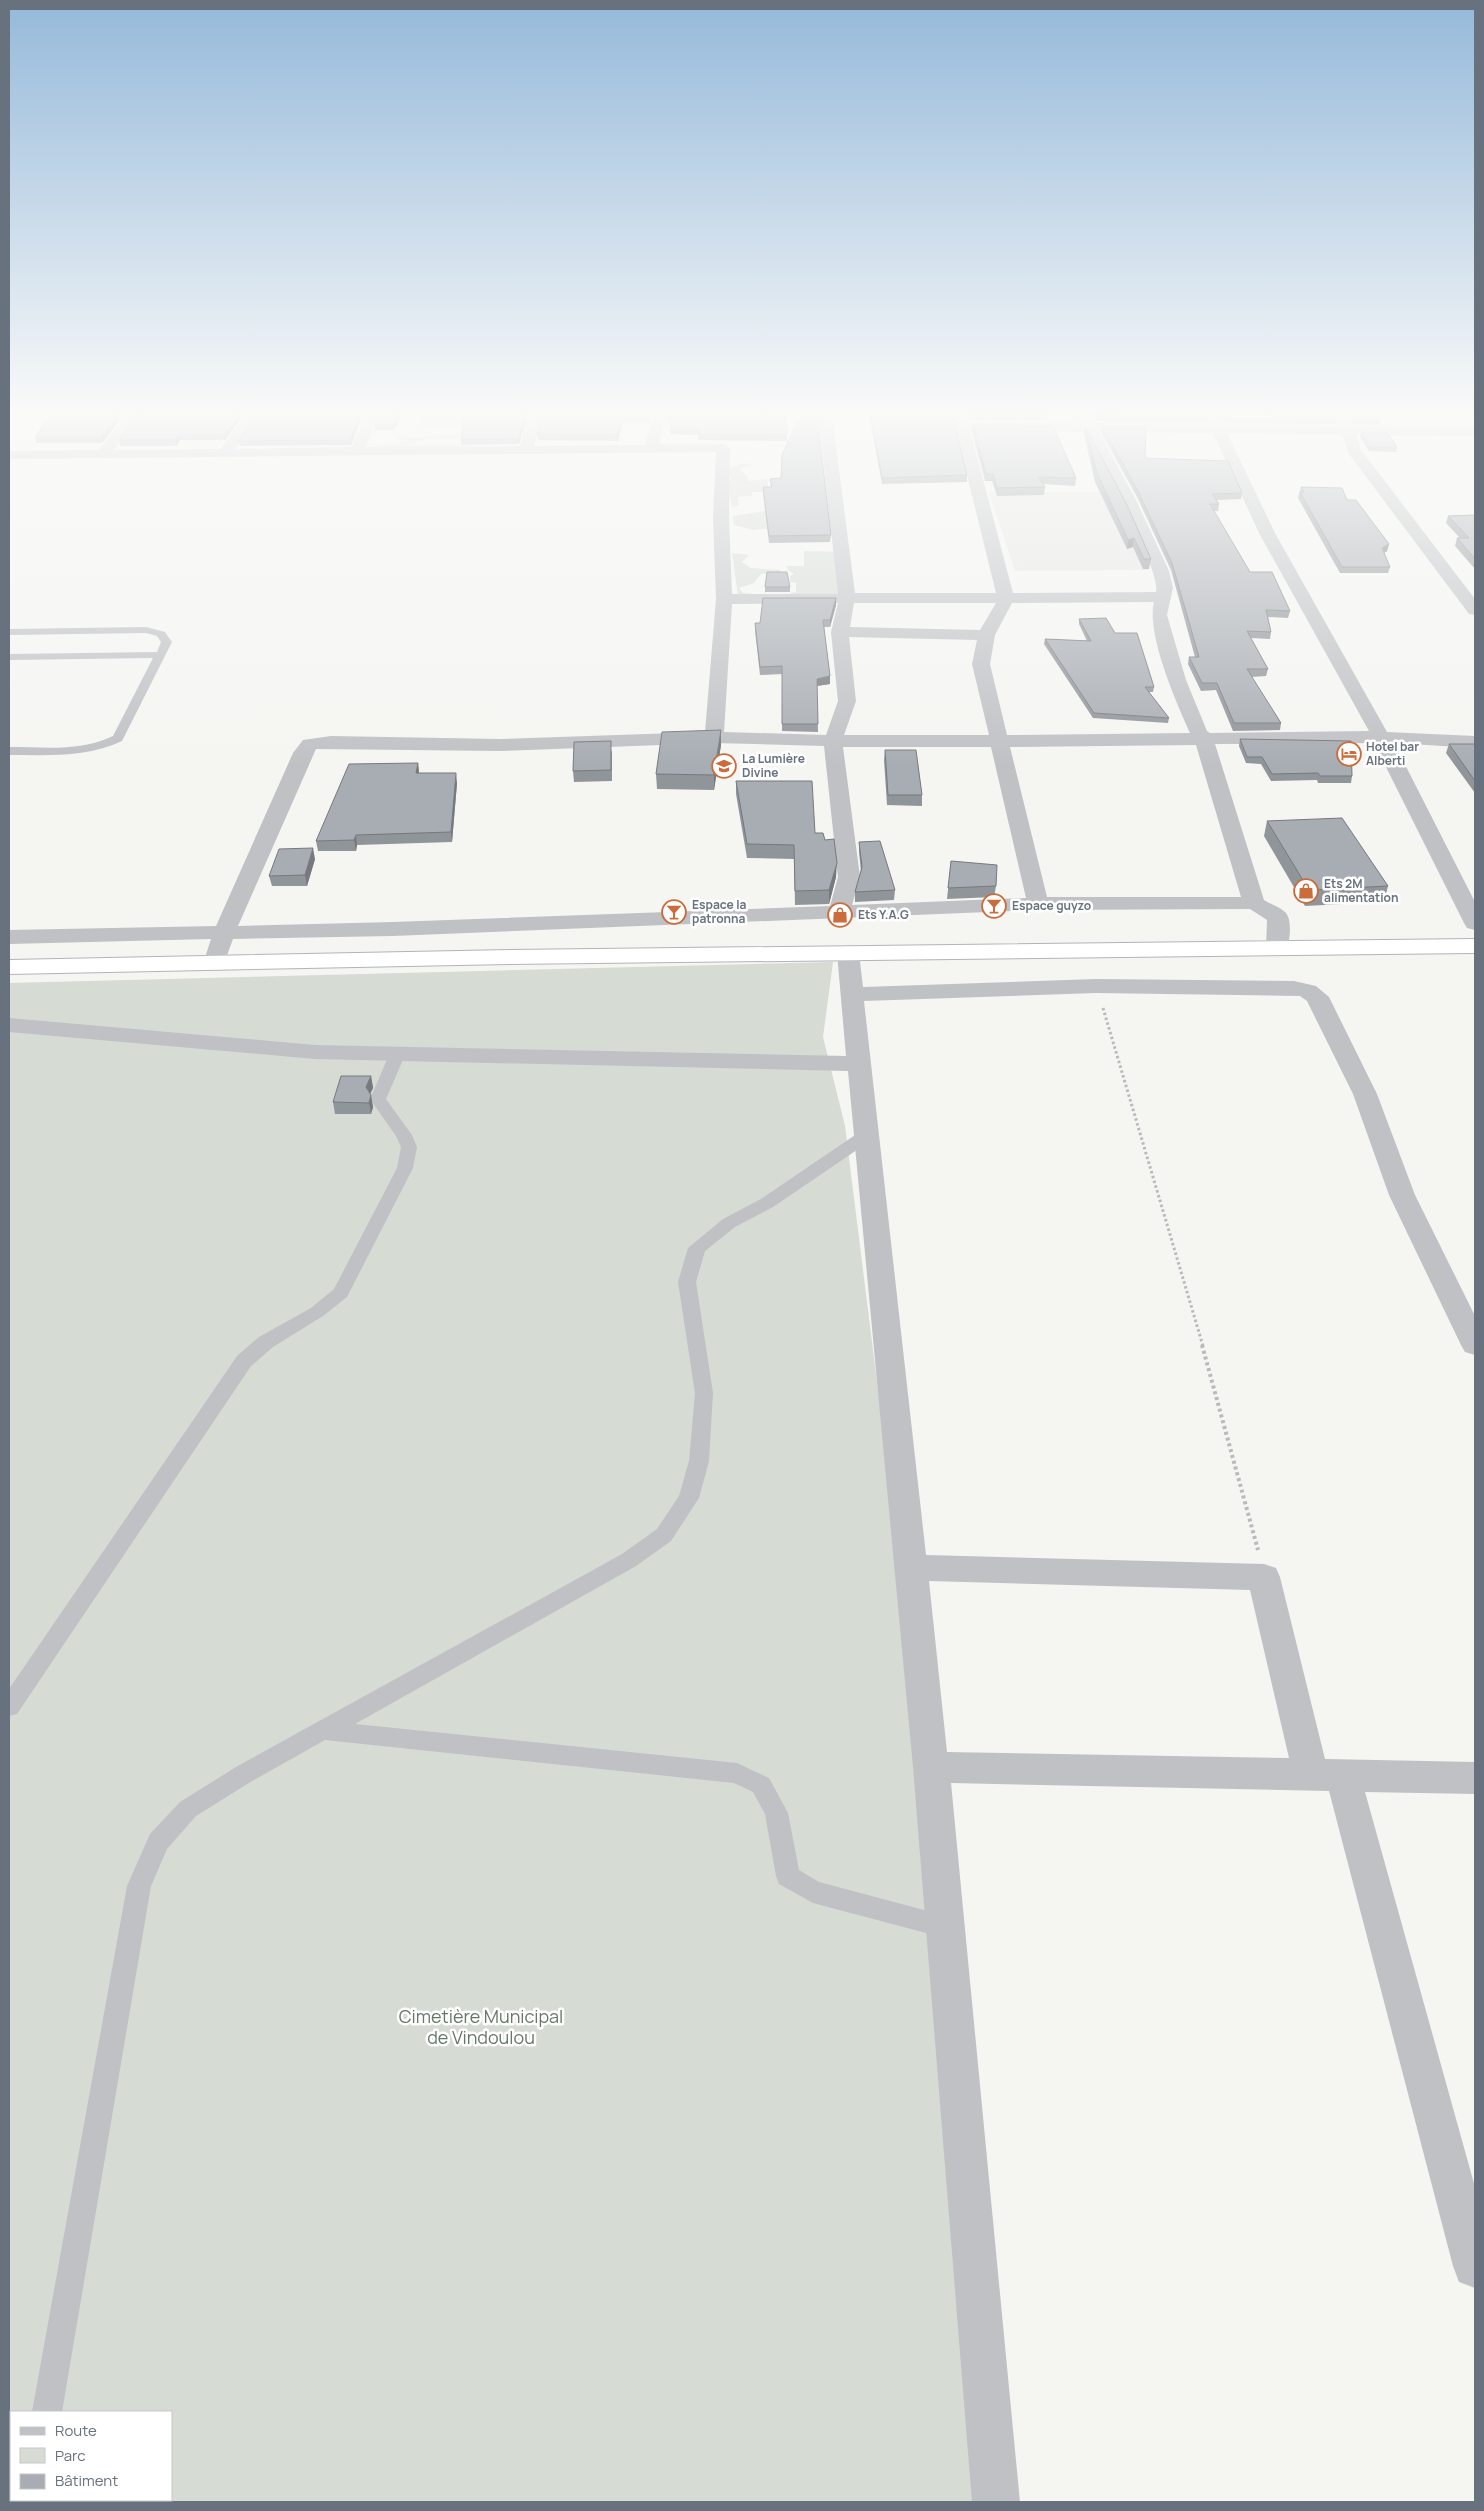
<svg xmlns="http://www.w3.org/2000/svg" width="1484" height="2511" font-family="Manrope,sans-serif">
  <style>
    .built { fill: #e5e6e5 }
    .green { fill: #d6dbd4; fill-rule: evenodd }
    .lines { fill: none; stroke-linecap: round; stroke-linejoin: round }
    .trunk-casing { stroke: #b2b4b7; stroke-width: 2 }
    .path-far1 { stroke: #b8babc; stroke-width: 3; stroke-dasharray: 2.5 2.5; stroke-linecap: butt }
    .path { stroke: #b8babc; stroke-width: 4; stroke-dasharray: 3 3; stroke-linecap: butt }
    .service { fill: #bfc1c5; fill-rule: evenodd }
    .minor { fill: #bfc1c5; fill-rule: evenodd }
    .trunk { fill: #fff; fill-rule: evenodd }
    .wall { fill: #90959a }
    .shaded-wall { fill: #76797d }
    .building { fill: #a8adb3; stroke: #76797d }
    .labels { text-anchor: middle; stroke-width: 5; stroke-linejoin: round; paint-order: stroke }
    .far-poi-label { font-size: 12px; font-weight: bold; fill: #68727f; stroke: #fff; text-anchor: start }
    .near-park-label { font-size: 18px; fill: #677766; stroke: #fff }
  </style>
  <rect width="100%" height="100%" fill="#f5f5f2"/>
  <!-- built -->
  <path class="built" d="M989,492H1111L1148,570L1015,571Z"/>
  <!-- green -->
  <path class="green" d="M380,414H470L463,418L466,422L452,428L417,429L422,419L417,418L420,414Z
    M442,434L441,436L459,434L456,440L447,438L444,440L428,439L416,442L415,445L456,444V446L374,448L379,445H398L402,440L396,438L399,436L416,438Z
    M746,463L753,465L739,469L748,477V481L767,479L769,492H752V496L738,497L739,505L732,507L728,485L725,483L732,479L729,476V467Z
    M765,511L771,528L753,530L734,525L733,516Z
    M804,551L841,552V597H795L790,593L796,592V583L790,582V576L794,574L788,570L787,566H804Z
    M732,553L749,555L742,562L751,568L780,570V573L761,574L754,583L739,588L743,593L763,595L738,596Z
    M833,962L823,1037L845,1126L945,1926L999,2502H9V983ZM11,2412H171V2500H11Z"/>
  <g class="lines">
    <!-- trunk casing -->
    <g class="trunk-casing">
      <path id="trunk" d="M1475,939V953L510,964L9,974V960L510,950Z"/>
    </g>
    <!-- path-far1 -->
    <path class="path-far1" d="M1103,1008L1203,1346"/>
    <!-- path -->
    <path class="path" d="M1202,1345L1258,1550"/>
    <!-- service -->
    <path class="service" d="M146,627L165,632L172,642L122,741C86,758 48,755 9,755V747C45,747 80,752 113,736L153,658L9,660V654L157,652L161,642L157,636L146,633L9,635V629Z
      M397,1050L405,1055L386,1099L412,1135L417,1147L413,1168L347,1297L323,1316L273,1347L251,1366L17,1714L9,1716V1689L237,1356L259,1337L311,1308L334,1289L397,1168L401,1147L396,1136L370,1099L389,1055Z
      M867,1130L873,1131L875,1135L873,1139L773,1207L735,1227L705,1251L696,1282L713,1393L709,1461L699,1498L671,1541L636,1566L355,1724L737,1763L769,1778L788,1813L799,1870L819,1882L954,1918L957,1926L954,1934L945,1938L813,1903L779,1884L776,1876L765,1814L753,1792L734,1783L325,1740L252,1781L196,1816L167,1849L151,1886L62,2412H32L127,1886L150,1834L180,1802L236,1767L622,1554L657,1529L679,1496L689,1461L695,1393L678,1282L688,1248L723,1219L761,1199L861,1131Z
      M17,2500H47V2502H17Z"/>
    <!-- minor -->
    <path class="minor" d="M127,414H140L114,450L221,449L246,414H259L235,449L352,447L365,414H379L366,447L520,446L529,414H543L534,446L645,445L653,414H667L659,444H723L730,448L729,518L732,594H838L820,431L815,414H829L834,431L855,593H996L952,414H966L968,422L1080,423L1075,414H1089L1094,423L1209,425L1204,414H1218L1223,425L1338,426L1332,416L1345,414L1352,426L1475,428V436L1356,435L1361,450L1475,599V615L1469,614L1349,454L1342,435L1227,433L1275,533L1387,732L1475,736V748L1394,743L1475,902V930L1467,928L1464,923L1374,743L1215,744L1264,900C1270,904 1280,907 1285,912C1293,919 1290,945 1285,952L1277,954L1269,952L1266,947L1267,920L1250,909L1038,910L393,936L233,939L222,969L214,971L206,969L203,964L211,939L9,944V930L216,926L293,753L303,740L331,736L500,739L705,732L716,599L713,518L716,452L9,459V451L99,450ZM970,430L1085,432C1099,457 1161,569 1156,592L1013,593ZM1099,432L1213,433L1259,533L1369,731L1210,733L1207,731L1186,680L1167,615L1173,588L1169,571L1135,498ZM1154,602C1146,634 1176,702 1190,733L1007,735L990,664L995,635L1012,603ZM838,603L831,632L838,701L826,735L724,732L732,604ZM854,603H996L980,630L850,627ZM849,637L977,640L972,664L989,735H844L856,701ZM714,743L824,746L838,877L830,906L393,922L238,926L316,749L500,751ZM1196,745L1241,897H1047L1010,747ZM843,747H991L1026,898L852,905L860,877Z
      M848,946L856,948L859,953L863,987L1096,979L1294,981L1316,986L1329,997L1377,1094L1415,1195L1475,1316V1355L1465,1352L1461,1345L1389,1195L1353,1094L1307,1001L1300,996L1096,993L864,1001L926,1555L1264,1564L1276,1568L1280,1577L1325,1759L1475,1762V1794L1365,1792L1475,2187V2288L1459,2282L1453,2266L1329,1791L951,1783L1020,2502H972L913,1767L848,1071L315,1059L9,1032V1018L315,1045L846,1056L837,953L840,948ZM929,1581L1250,1590L1289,1758L947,1752Z"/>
    <!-- trunk -->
    <use href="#trunk" class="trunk"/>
  </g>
  <!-- wall -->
  <path class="wall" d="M50,414H124L102,443H37L35,438Z
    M244,414L225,440H180L176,446H120L119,440Z
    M256,414H363L351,445L240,446L239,441Z
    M403,414L394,430H375L374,424Z
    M528,414L519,444L461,445V439Z
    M542,414H651L649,423L623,422L618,441L538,440L537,434Z
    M667,414L787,435V441L698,440V435L670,434V429L672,423H667Z
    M869,414H952L967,475V482L882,484Z
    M968,414H1047V421L969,420Z
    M1090,414H1206L1207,418L1206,423L1095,421Z
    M1219,414H1333L1336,419L1335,424L1224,423Z
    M1347,414H1377L1380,420L1379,425L1353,424Z
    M973,425L1076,478L1075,486L1043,484L1045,487L1044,495L997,496L992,481H985L972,432Z
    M1085,426L1151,559L1149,569H1143L1133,547L1127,549L1095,482L1084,434Z
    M1103,428L1145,458L1242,493L1241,499L1217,500L1219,504L1218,511H1214L1250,572L1290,611L1288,618L1268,617L1271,632L1270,639L1251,638L1268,669L1266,676L1251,677L1281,723L1280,730L1233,731L1216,690L1201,691L1188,664L1189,657H1195L1171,570L1137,497L1102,434Z
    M1361,433L1397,447L1396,452L1369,451L1360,437Z
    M781,478L831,535L830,542L769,543L763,493V487H771L770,479Z
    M1301,487L1389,544L1387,551L1384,553L1390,567L1388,573H1340L1298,498Z
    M1475,515V569L1455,546L1457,538H1460L1446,523L1448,516Z
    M765,587H790V592H765Z
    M836,598V605L830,627H824L830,676V684L817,686L818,732L782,731V674L760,675L755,631V623H760Z
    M1079,619L1115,633L1154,687L1153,692H1149L1169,718L1168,723L1093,718L1044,644L1045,639L1087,641L1079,624Z
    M1240,739L1352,776L1351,783H1318L1317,780L1271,781L1261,764L1246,763L1239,746Z
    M1449,744H1475V793L1446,753Z
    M721,745L714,790L657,789L656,774Z
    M885,750L922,795V806L887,805L884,760Z
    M612,751V781L574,782L573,771Z
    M418,763L419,773L457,783L452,842L357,845L356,851H318L316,841Z
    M736,781L825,840L836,877L829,904L795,905L794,859L747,858L736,794Z
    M1267,821L1388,886L1384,902L1305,906L1264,836Z
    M859,842L895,890L894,900L855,902V892L861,871L859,852Z
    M315,859L307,886H272L269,876Z
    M951,861L996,886L994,897L947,899Z
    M371,1076L373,1088L370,1094L373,1107L371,1114H335L333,1102Z"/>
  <!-- shaded-wall -->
  <path class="shaded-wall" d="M119,414H124L102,443L101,438Z
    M240,414H244L225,440L224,435Z
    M360,414H363L351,445L350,440Z
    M400,414H403L394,430L393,425Z
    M526,414H528L519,444L518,439Z
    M650,414H651L649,423V417Z
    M623,417V422L618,441L617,435Z
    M179,434L180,440L176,446L175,440Z
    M1134,538L1133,547L1127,549L1128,540Z
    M1389,544L1387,551L1380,555L1382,548Z
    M836,598V605L830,627V620Z
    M830,676V684L816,686L817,679Z
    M721,730V745L714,790V775Z
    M418,763L419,773H416Z
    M456,773L457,783L452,842L451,832Z
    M356,835L357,845L356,851L354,840Z
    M313,848L315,859L307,886L305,875Z
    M837,863L836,877L829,904V890Z
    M371,1076L373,1088L368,1098L366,1087Z
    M371,1095L373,1107L371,1114L369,1103Z"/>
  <!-- building -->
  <path class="building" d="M50,414H119L101,438H35Z
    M137,414H240L224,435L179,434L175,440H119Z
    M256,414H360L350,440L239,441Z
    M378,414H400L393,425L374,424Z
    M464,414H526L518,439H461Z
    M542,414H650L649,417H623L617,435L537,434Z
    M667,414H786L787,435L698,434L699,430L670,429L674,417H666Z
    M801,414H815L818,425L831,535L769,536L763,487H772L770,479L781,478L782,455Z
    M870,414H952L967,475L882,478Z
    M991,414H1047V415Z
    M1094,414H1206L1207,418L1096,416Z
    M1223,414H1333L1336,419L1225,418Z
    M1351,414H1377L1380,420L1354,419Z
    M973,425L1053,426L1076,478L1039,477L1045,487L997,488L993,474H986Z
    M1085,426L1127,505L1151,559H1144L1134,538L1128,540L1097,473Z
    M1103,428H1146L1145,458L1228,461L1242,493L1212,494L1219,504H1210L1250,572H1272L1290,611L1266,610L1271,632L1247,631L1268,669H1247L1281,723H1234L1217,683H1202L1189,657H1199L1172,563L1138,491Z
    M1361,433H1388L1397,447H1370Z
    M1301,487L1342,488L1347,500H1356L1389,544L1382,548L1390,567H1342L1300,492H1304Z
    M1475,515V559L1457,538H1469L1448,516Z
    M767,572H787L790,587H765Z
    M763,598H836L830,620H823L830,676L817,679L818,724H782V666L760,667L755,623H760Z
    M1106,618L1115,633H1137L1154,687H1145L1169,718L1094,713L1045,639L1091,641L1079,619Z
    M721,730L714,775L656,774L662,732Z
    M1240,739L1351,741L1352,776H1320L1318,773L1272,774L1262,757H1247Z
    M611,741V770L573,771L574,742Z
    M1449,744H1475V781Z
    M885,750H916L922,795H888Z
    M418,763L416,773H456L451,832L356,835L354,840L316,841L349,764Z
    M736,781H812L815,833H823L825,840L834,839L837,863L829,890L795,891L794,845L747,844Z
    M1342,818L1388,886L1309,890L1267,821Z
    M880,841L895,890L855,892L862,867L859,842Z
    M313,848L305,875L269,876L279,849Z
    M951,861L997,865L996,886L948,888Z
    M341,1076H371L366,1087L371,1095L369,1103L333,1102Z"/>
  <!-- sky -->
  <linearGradient id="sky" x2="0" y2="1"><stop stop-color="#95b9da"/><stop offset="0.54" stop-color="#fafaf9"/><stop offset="1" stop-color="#fafaf9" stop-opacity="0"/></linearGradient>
  <rect width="1484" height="766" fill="url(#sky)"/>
  <!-- icons -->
  <defs>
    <g id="hotel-ring" transform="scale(1.25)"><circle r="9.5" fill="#fff" stroke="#cc6b3b" stroke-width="1.5"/><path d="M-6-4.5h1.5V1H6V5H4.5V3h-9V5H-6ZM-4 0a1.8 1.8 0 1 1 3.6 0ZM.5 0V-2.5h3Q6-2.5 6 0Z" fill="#cc6b3b"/></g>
    <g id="school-ring" transform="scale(1.25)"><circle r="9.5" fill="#fff" stroke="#cc6b3b" stroke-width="1.5"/><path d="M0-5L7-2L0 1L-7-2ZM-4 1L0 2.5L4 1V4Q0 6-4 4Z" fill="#cc6b3b"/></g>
    <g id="shop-ring" transform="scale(1.25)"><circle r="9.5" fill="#fff" stroke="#cc6b3b" stroke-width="1.5"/><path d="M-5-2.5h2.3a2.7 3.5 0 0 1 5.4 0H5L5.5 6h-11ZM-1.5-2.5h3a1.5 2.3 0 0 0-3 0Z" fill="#cc6b3b"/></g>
    <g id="bar-ring" transform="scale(1.25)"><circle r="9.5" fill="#fff" stroke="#cc6b3b" stroke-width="1.5"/><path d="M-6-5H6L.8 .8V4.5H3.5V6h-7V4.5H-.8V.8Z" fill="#cc6b3b"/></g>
  </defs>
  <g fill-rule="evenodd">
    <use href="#hotel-ring" x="1349" y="754"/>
    <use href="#school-ring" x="724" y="766"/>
    <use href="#shop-ring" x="1306" y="891"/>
    <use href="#bar-ring" x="994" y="906"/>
    <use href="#bar-ring" x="674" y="912"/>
    <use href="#shop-ring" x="840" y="915"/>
  </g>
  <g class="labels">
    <!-- far-poi labels -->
    <g class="far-poi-label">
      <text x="1366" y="751">Hotel bar<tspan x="1366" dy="14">Alberti</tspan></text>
      <text x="742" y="763">La Lumière<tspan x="742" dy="14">Divine</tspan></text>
      <text x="1324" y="888">Ets 2M<tspan x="1324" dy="14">alimentation</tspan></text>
      <text x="692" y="909">Espace la<tspan x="692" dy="14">patronna</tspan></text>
      <text x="1012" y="910">Espace guyzo</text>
      <text x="858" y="919">Ets Y.A.G</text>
    </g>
    <!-- near-park labels -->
    <g class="near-park-label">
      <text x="481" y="2023">Cimetière Municipal<tspan x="481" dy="21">de Vindoulou</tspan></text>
    </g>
  </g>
  <!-- border -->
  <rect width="1484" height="2511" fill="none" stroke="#68727f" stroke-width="20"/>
  <!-- legend -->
  <rect x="10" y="2411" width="162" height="90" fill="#ffffff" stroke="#c3c7cc"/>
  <rect x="20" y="2427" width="25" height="8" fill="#bfc1c5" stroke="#c3c7cc"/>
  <text x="55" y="2436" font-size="15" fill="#68727f">Route</text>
  <rect x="20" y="2448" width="25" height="15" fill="#d6dbd4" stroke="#c3c7cc"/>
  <text x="55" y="2461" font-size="15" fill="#68727f">Parc</text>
  <rect x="20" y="2474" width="25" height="15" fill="#a8adb3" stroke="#c3c7cc"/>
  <text x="55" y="2486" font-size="15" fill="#68727f">Bâtiment</text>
</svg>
